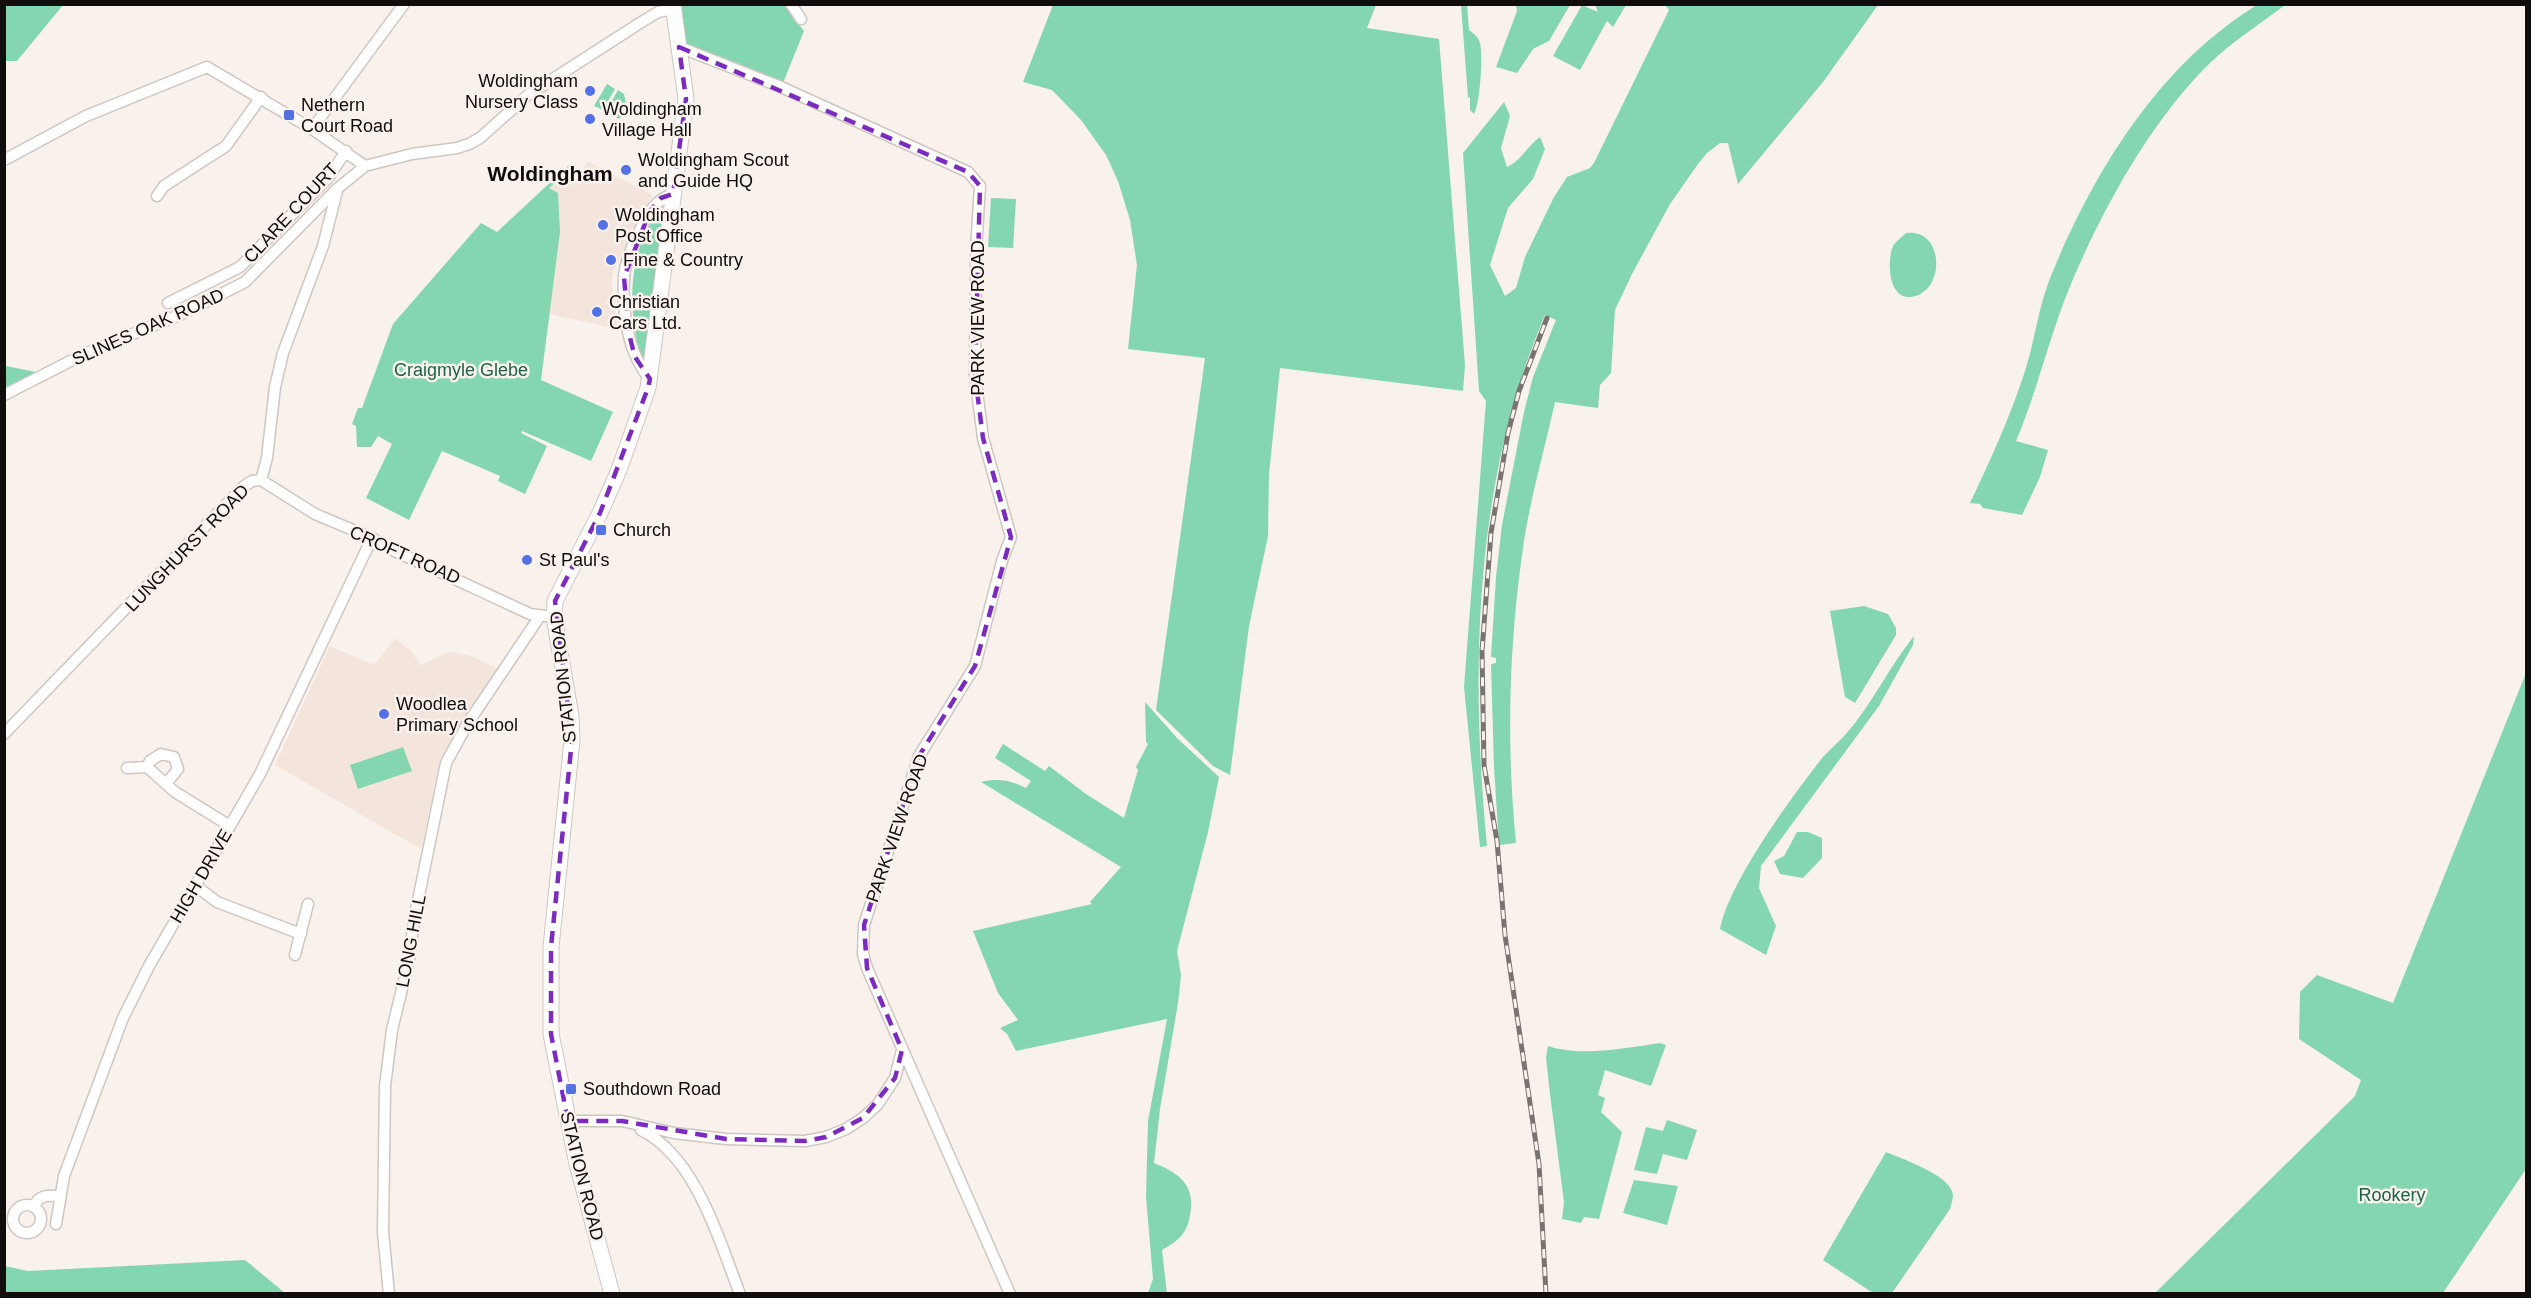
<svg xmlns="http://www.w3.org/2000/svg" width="2531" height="1298" font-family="Arial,sans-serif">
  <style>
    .built { fill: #f4e5dc }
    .green { fill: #84d6b1 }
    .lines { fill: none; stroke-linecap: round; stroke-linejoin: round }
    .street-casing { stroke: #cec6c1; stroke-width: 13 }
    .secondary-casing { stroke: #cec6c1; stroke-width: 17 }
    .street { stroke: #fff; stroke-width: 10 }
    .secondary { stroke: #fff; stroke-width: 15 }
    .rail-casing { stroke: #797371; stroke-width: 5 }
    .rail { stroke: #f9f1ec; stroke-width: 3; stroke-dasharray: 9; stroke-linecap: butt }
    .marked { fill: none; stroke: #7b2cbf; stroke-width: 4.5; stroke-dasharray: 12 8; stroke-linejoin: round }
    .poi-dot { fill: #5470e6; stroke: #f9f1ec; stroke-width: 2 }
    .labels { text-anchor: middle; stroke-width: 5; stroke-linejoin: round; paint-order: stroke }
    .poi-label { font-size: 18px; fill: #100d0c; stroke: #f9f1ec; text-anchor: start }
    .street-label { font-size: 18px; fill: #100d0c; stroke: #f9f1ec }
    .park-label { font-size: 18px; fill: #1c6449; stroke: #f9f1ec }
    .quarter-label { font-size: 21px; font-weight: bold; fill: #100d0c; stroke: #f9f1ec }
  </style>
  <rect width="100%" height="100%" fill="#f9f1ec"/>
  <!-- built -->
  <path class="built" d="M588,161L652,195L613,271L612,283L618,329L549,314L560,232L549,188L572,168L581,174Z
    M395,639L411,650L421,665L450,651L474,657L498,669L440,759L421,849L275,765L330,646L374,665Z"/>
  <!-- green -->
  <path class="green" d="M783,4L804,31L783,83L689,47L684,43L680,5Z
    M4,5L5,4L63,5L17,61H5Z
    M1053,5H1376L1367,28L1439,39L1465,365L1463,391L1280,368L1269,474L1268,536L1249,626L1230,775L1213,766L1156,710L1205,358L1128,349L1137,265L1130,220L1118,181L1106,155L1081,120L1052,90L1023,82Z
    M1461,5H1467L1469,30C1473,33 1477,36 1479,40C1484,50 1480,104 1474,114L1470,110V98L1468,97Z
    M1516,5H1570L1549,41L1533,49L1517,73L1496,67L1517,11Z
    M1582,5L1598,12L1595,5H1626L1613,27L1607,21L1580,70L1553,56Z
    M1665,5H1878L1823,82L1738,184L1728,143H1720L1707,153L1698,164L1670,204L1632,274L1615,310L1611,373L1600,385L1598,408L1555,402C1545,448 1531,495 1524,541C1509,641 1506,743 1516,843L1499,845L1494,767L1491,664L1496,663V658L1491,657L1496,577L1502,525L1524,412L1533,377L1556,320L1545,315C1474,481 1470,669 1487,846L1480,847L1464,687L1486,401L1479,391L1463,153L1504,102L1510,116L1501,148L1507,167C1522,160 1527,146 1540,137L1545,149L1533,179L1508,208L1490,265L1505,296L1516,288L1525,257L1554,197L1567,177L1590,168L1594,163L1669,10Z
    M2257,5H2285C2260,24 2233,41 2210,63C2149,122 2096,220 2065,299C2047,346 2036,394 2016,441L2048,450L2040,477L2022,515L1983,508L1980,504L1970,503C1991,459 2011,415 2026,368C2035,338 2039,305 2051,276C2094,171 2159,65 2257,5Z
    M607,84L615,89L603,110L594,106Z
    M618,90L624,94L629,116L623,113L619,119L606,111Z
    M569,165L572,168L549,188L558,193L560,232L541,380L613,412L591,461L522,431L521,433L547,446L525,494L498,481L500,476L442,451L409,520L366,498L392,444L378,436L371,447H357L356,426L352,424L358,408H362L393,324L481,223L497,232Z
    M991,198L1016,199L1013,248L988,247Z
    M661,210H664L646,362C638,357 638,345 636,336C628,294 631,244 661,210Z
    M1906,233C1947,228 1945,297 1908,297C1888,296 1887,260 1893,246C1896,241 1902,237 1906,233Z
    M4,364L6,366L41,373L5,387Z
    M1864,606L1888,614L1896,628V635L1855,703L1845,697L1830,611Z
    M1914,636L1913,645L1879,706L1761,866L1759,888L1776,926L1766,955L1720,929C1729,882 1792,796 1823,757C1830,749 1839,742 1846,734C1872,704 1889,667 1914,636Z
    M2526,673V1169L2443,1293H2155L2355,1096L2361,1080L2299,1039L2300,992L2317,975L2393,1003Z
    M1145,702L1177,738L1219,777L1208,832L1177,951L1181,975L1178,1003L1160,1109L1154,1163C1179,1173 1196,1185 1190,1215C1187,1234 1178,1241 1162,1250L1167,1294L1148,1293L1153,1279L1146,1197L1148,1121L1167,1019L1016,1051L1007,1034L1000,1028L1018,1020L998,993L973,931L1092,904L1090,902L1121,867L981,782C997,778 1011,780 1026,788L1031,781L995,758L1003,744L1045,771L1049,766L1086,794L1124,818L1138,770L1136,767L1148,744L1146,742Z
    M403,747L412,771L358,789L350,765Z
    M1797,832H1808L1822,838V858L1803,878L1780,874L1774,861L1784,856Z
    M1660,1043L1666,1045L1651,1086L1605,1070L1598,1095L1605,1098L1601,1112L1622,1132L1599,1219L1584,1217L1581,1223L1562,1219L1564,1202L1550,1094L1546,1058L1548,1046C1579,1057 1627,1048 1660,1043Z
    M1667,1120L1697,1130L1687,1160L1663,1154L1657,1174L1634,1170L1646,1127L1663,1131Z
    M1886,1152C1902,1159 1951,1175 1953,1195C1953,1199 1951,1205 1950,1209L1892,1293H1873L1823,1260Z
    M1634,1180L1678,1186L1667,1225L1623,1213Z
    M245,1260L285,1293H5V1266L28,1271Z"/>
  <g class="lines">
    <!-- street casing -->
    <g class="street-casing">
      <path id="street" d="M791,4L801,19
        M679,47L781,87L968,172L980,186L976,250L975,375L983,438L1011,537L1002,561L975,666L919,756L864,925L863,954L867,968L1010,1294
        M312,129L404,4
        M4,160L86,116L207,67L312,129L365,166
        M157,196L164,186L226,146L261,97
        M168,303L240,267L328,178L346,151
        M650,379C628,354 622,312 624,278C625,260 634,242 642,226C650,210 656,200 673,194
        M4,395L84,354L182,314L245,282L337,189L365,166L412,154L457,148L469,144L480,138L528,95L640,23L658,12L673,9
        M261,480L315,514L372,538L384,546L530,614L545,616
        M4,734L243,487L252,481L261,480L267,458L275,387L283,353L323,246L337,191
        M147,767L150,761L161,754L174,757L178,769L166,784
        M127,768L147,767L175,792L230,826
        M196,886L217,902L301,934
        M295,955L308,904
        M568,1121H622L674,1133L726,1139L805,1141L826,1137L846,1129L863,1118L878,1104L895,1078L902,1050
        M641,1130C696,1157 719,1240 740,1294
        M13 1219a14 14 0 1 1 28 0a14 14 0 1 1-28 0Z
        M34,1207C38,1195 48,1195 59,1196
        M56,1224L64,1176L123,1018L149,966L260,774L372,538
        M389,1294L383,1232L385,1086L392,1030L409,960L414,920L446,763L468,723L540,616"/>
    </g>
    <!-- secondary casing -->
    <g class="secondary-casing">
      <path id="secondary" d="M612,1294L577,1164L551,1034V947L572,740L571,716L554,617L555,601L600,513L619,470L648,388L686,99L673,4"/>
    </g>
    <!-- street -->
    <use href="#street" class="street"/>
    <!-- secondary -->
    <use href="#secondary" class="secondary"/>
    <!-- rail casing -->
    <g class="rail-casing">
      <path id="rail" d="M1546,1294L1539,1164L1505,935L1497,841L1484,765L1482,651L1491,533L1508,433L1519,391L1547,318"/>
    </g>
    <!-- rail -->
    <use href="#rail" class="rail"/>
  </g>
  <!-- marked area -->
  <path class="marked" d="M679,47L968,172L980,186L975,375L983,438L1011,537L975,666L919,756L864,925L867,968L902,1050L895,1078L863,1118L826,1137L805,1141L726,1139L622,1121H568L551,1034V947L572,740L555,601L600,513L648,388L650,379L635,357L629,334L624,277L650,211L661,198L673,194L686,99Z"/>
  <!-- markers -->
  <g class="poi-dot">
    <circle cx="590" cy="91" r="6"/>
    <rect x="283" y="109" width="12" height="12" rx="3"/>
    <circle cx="590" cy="119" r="6"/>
    <circle cx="626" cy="170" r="6"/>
    <circle cx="603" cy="225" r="6"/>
    <circle cx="611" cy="260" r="6"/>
    <circle cx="597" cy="312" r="6"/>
    <rect x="595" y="524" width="12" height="12" rx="3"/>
    <circle cx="527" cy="560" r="6"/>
    <circle cx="384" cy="714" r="6"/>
    <rect x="565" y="1083" width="12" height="12" rx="3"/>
  </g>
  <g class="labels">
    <!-- poi labels -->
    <g class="poi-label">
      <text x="578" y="87" text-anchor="end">Woldingham<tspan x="578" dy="21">Nursery Class</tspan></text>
      <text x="301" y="111">Nethern<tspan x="301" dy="21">Court Road</tspan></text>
      <text x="602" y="115">Woldingham<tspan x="602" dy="21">Village Hall</tspan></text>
      <text x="638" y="166">Woldingham Scout<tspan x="638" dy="21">and Guide HQ</tspan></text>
      <text x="615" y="221">Woldingham<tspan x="615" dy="21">Post Office</tspan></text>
      <text x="623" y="266">Fine &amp; Country</text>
      <text x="609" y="308">Christian<tspan x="609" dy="21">Cars Ltd.</tspan></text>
      <text x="613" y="536">Church</text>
      <text x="539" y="566">St Paul's</text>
      <text x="396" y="710">Woodlea<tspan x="396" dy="21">Primary School</tspan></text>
      <text x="583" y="1095">Southdown Road</text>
    </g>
    <!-- street labels -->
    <g class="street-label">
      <text transform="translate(291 213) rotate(-47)" y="6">CLARE COURT</text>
      <text transform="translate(978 318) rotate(-90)" y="6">PARK VIEW ROAD</text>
      <text transform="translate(148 327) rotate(-24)" y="6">SLINES OAK ROAD</text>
      <text transform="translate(187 548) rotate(-46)" y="6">LUNGHURST ROAD</text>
      <text transform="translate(405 555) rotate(24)" y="6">CROFT ROAD</text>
      <text transform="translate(563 677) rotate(-96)" y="6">STATION ROAD</text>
      <text transform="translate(897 828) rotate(-71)" y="6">PARK VIEW ROAD</text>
      <text transform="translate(201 876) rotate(-60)" y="6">HIGH DRIVE</text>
      <text transform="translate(411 941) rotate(-79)" y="6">LONG HILL</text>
      <text transform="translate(582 1176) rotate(76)" y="6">STATION ROAD</text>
    </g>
    <!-- park labels -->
    <g class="park-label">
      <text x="461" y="376">Craigmyle Glebe</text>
      <text x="2392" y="1201">Rookery</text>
    </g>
    <!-- quarter labels -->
    <g class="quarter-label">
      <text x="550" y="181">Woldingham</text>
    </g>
  </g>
  <!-- border -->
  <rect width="2531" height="1298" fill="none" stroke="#100d0c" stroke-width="12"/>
</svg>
